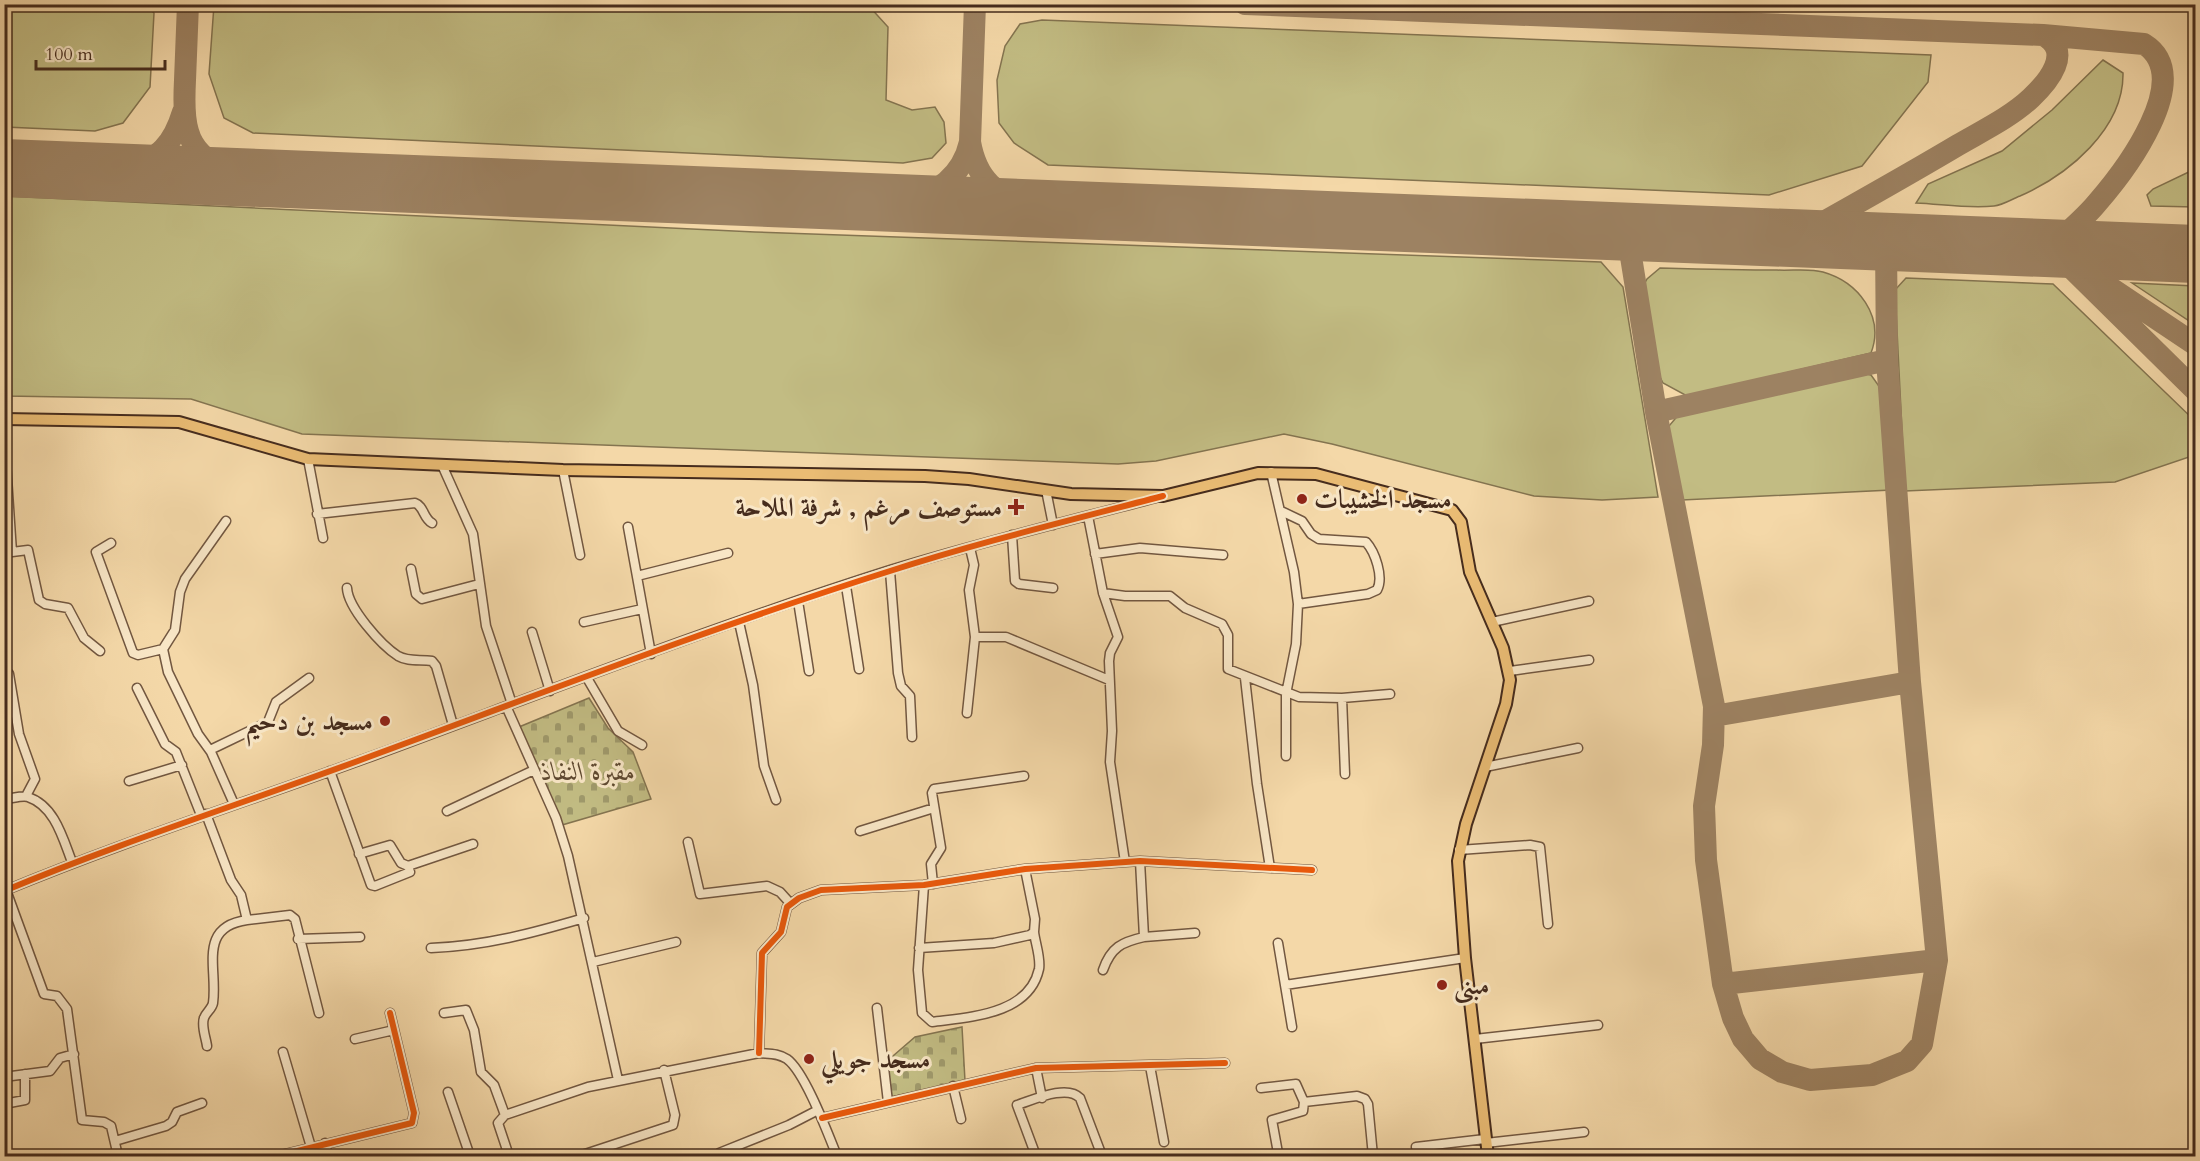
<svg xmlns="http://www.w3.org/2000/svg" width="2200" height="1161" font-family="Cardo,Amiri,serif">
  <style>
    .grass { fill: #c2bc83; stroke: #847450; stroke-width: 1.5 }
    .cemetery { fill: url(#cemetery-stones); stroke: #847450; stroke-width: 1.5 }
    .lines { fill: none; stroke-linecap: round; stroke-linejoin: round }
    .taxiway { stroke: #9d8262; stroke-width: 22 }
    .runway { stroke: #9d8262; stroke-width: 58 }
    .minor-casing { stroke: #725740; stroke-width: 11 }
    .major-casing { stroke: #462c1d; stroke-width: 14 }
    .minor { stroke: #f8e6c6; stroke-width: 8 }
    .major { stroke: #eabc74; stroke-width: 10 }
    .cycleway-casing { stroke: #f8e6c6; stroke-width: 10 }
    .cycleway { stroke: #e8590c; stroke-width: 6 }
    .poi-dot { fill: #8f2418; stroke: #f8e6c6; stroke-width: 2 }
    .labels { text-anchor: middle; stroke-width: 6; stroke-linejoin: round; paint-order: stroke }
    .poi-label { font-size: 26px; font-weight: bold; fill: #462c1d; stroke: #f8e6c6; text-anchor: start }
    .park-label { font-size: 26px; font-style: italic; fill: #5f4931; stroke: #f8e6c6 }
  </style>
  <defs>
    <pattern id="cemetery-stones" width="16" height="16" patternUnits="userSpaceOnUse" patternTransform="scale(1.5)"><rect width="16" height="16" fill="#c2bc83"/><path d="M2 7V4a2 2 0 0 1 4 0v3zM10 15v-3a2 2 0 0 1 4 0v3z" fill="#9f996b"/></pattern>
  </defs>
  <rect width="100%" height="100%" fill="#f4d8a8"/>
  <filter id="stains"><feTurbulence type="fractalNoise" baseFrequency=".00333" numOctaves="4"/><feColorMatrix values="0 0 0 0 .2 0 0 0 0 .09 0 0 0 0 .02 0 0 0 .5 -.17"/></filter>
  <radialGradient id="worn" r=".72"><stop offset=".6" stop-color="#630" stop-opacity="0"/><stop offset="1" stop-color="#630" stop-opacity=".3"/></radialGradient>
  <!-- grass -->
  <path class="grass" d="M5,4L146,5L154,13L150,87L123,123L95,131L5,127Z
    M214,5H868L888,27L886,100L912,110L935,107L944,122L946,143L932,158L903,163L253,133L224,118L209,74Z
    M1042,20L1931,55L1928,82L1862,166L1769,195L1048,165L1014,143L999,123L997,80L1005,46L1020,24Z
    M2103,60L2123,73C2124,129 2068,175 2020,196C2012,199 2003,205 1994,206C1969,209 1941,204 1916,203L1928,184L2002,151L2052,110Z
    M2195,169V207L2151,206L2147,195L2153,189Z
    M5,196L755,232L1601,262L1623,287L1658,497L1602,500L1534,496L1332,444L1284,434L1156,461L1118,464L302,434L191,399L5,396Z
    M1660,268C1699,269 1738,270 1777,270C1791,271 1809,268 1823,272C1858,282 1885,316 1871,353L1687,396L1663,383L1658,373L1641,290L1647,279Z
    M1906,278L2053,284L2195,421V455L2115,482L1905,491L1895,290Z
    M2132,283L2195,286V326V325Z
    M1858,372L1871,375L1881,389L1891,490L1682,500L1668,437L1669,426L1680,413Z"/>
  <!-- cemetery -->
  <path class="cemetery" d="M589,698L608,728L633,752L651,799L562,825L519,727Z
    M962,1027L965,1081L891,1097L886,1062L915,1037Z"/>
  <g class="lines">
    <!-- taxiway -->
    <path class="taxiway" d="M188,4C187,30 186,55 185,80C182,138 189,159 247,178
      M975,4L970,142C977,182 996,193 1032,208
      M1245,4L2043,35L2144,44C2197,77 2124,172 2097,203C2084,219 2066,233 2051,248
      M128,173C159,155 172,148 183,112
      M904,203C937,193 962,177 970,142
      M1627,232L1656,412L1714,706L1713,745L1704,806L1706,860L1723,984L1733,1018L1743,1039L1760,1059L1782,1072L1810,1080L1872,1075L1907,1061L1922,1044L1937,960L1910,682L1887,360L1886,242
      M1799,236C1852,206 1906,176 1958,145C1982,131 2011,117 2031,98C2048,82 2074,51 2043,35
      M2196,345L2051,248L2196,391
      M1656,412L1887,360
      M1714,716L1910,682
      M1723,984L1937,960"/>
    <!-- runway -->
    <path class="runway" d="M4,168L2196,254"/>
    <!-- minor casing -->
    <g class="minor-casing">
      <path id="minor" d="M4,433L12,552L4,551
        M308,459L323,538
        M442,465L473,534L486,626L512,704
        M563,470L580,555
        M1271,472L1294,572L1298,604L1296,644L1286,694V756
        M1046,490L1053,525
        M1281,511L1302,521L1311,534L1319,539L1366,542C1375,552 1384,577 1377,590L1368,594L1298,604
        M317,514L415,503C424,506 423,518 432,523
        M1088,516L1103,593L1118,637L1110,653L1109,661L1112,731L1110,762L1125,862
        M226,521L185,579L180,592L175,630L163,649L168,672L198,734L211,752L234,804
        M628,527L651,654
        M1012,535L1015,581L1019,584L1053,588
        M111,543L96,552L133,653L138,655L163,649
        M12,552L28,550L39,600L45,604L68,608L84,638L100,651
        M1095,554L1140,548L1223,555
        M411,569L416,594L422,599L479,584
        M890,571L898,673L901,686L910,696L912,737
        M637,576L728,553
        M846,586L859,669
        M347,588C348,608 381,645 398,656C408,662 421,659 432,661L436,666L453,725
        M1103,593L1125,596H1170L1185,608L1222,624L1228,635V669L1299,697L1342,698L1390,694
        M798,601L809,671
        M584,622L642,609
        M739,622L753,685L764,766L776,800
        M1492,622L1589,601
        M532,632L550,691
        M975,637H1006L1109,680
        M1510,671L1589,660
        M4,673L9,674L19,734L35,779L26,796
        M587,678L618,731L642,745
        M1245,678L1257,784L1270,868
        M137,688L165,744L176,752L201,815
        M1342,698L1345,774
        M506,706L556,818L568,856L618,1080
        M967,713L975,637L969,590L974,565L970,548
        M210,750L268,722L276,702L309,678
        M1485,767L1578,748
        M330,771L371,885L375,886L410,872L408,866L473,844
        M129,781L182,765
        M4,799C11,799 22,795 28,797C55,806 63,839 72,862
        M447,811L534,770
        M206,814L231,880L241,895L247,920L290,915L295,919L319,1013
        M860,831L934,808
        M688,842L700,894L767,886L780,892L790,903
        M1459,850L1530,845L1540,847L1548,924
        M359,854L390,845L401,863L408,866
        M1140,861L1144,937L1195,933
        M933,884L931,864L941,848L932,793L934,789L1024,776
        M924,885L918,970L922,1013L932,1022C969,1017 1029,1015 1039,969C1041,958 1035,942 1034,932
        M6,890L44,994L57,996L67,1009L82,1120L104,1122L111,1126L118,1156
        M4,891C127,840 253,800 378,754C548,691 717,625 890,570C978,543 1067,521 1156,498
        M298,939L360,937
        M1278,943L1292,1027
        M431,948C485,946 533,933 584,918
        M919,948L994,943L1030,935L1034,932L1035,919L1025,869
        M593,962L676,942
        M1103,970C1111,947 1122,942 1144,937
        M1285,985L1465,958
        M877,1008L888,1102
        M444,1013L466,1010L474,1030L481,1072L494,1085L505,1115
        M355,1039L394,1030
        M1475,1039L1598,1025
        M207,1046C206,1038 201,1026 204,1018C206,1012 212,1009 213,1003C218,969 197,927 247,920
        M283,1052L311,1147
        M759,1053L762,953L781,932L787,907L799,898L821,890L924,885L1025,869L1140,861L1312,870
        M1150,1066L1164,1142
        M1036,1068L1042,1098
        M4,1077L50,1071L60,1058L74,1054
        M953,1086L961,1119
        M1261,1088L1296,1084L1304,1102L1303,1111L1272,1120L1278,1153
        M448,1092L470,1156
        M1304,1102L1357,1096L1365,1099L1368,1104L1373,1156
        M4,1104L25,1100V1074
        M822,1118L1036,1068L1225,1063
        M115,1141L166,1126L172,1122L177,1112L202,1103
        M325,1143L328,1156
        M1486,1143L1584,1132
        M1416,1147L1485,1139
        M719,1153L789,1125L818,1110
        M277,1156L412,1123L414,1113L390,1013
        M509,1156L498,1123L505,1115L588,1087L759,1053C769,1054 778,1053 787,1059C805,1072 828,1134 837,1156
        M579,1156L673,1125L675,1115L664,1070
        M1036,1156L1017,1105C1033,1100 1067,1084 1080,1098L1102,1156"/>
    </g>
    <!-- major casing -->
    <g class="major-casing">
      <path id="major" d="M4,419L179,422L308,459L563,470L925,476L969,479L1071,494L1163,496L1258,473L1316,474L1452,510L1461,522L1470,572L1503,648L1510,680L1506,704L1466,824L1458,861L1465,958L1488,1156"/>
    </g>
    <!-- minor -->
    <use href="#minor" class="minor"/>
    <!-- major -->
    <use href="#major" class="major"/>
    <!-- cycleway casing -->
    <g class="cycleway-casing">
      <path id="cycleway" d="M4,891C126,840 251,801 374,755C545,692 716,626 890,571C980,542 1072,520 1163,496
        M759,1053L762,953L781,932L787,907L799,898L821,890L924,885L1025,869L1140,861L1312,870
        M822,1118L1036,1068L1225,1063
        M277,1156L412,1123L414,1113L390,1013"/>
    </g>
    <!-- cycleway -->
    <use href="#cycleway" class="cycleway"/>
  </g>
  <!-- markers -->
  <g class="poi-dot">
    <circle cx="1302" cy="499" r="6"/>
    <path d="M1013 498h6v6h6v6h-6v6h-6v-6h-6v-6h6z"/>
    <circle cx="385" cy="721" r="6"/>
    <circle cx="1442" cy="985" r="6"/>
    <circle cx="809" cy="1059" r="6"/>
  </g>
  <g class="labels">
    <!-- poi labels -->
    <g class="poi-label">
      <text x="1314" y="508">مسجد الخشيبات</text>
      <text x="1002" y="516" text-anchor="end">مستوصف مرغم , شرفة الملاحة</text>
      <text x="373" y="730" text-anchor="end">مسجد بن دحيم</text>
      <text x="1454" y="994">مبنى</text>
      <text x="821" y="1068">مسجد جويلي</text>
    </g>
    <!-- park labels -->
    <g class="park-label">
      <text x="588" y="780">مقبرة النفاذ</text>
    </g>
  </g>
  <!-- margin -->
  <rect width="2200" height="1161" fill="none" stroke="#f4d8a8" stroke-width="24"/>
  <rect x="6" y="6" width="2188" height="1149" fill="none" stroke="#462c1d" stroke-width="3"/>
  <rect x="12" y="12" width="2176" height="1137" fill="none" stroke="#462c1d" stroke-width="1.5"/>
  <!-- scale -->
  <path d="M36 60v9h129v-9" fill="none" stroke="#462c1d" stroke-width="3"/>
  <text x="45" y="60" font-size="18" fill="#462c1d" stroke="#f8e6c6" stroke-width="4.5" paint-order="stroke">100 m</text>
  <rect width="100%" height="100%" filter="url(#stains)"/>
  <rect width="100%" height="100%" fill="url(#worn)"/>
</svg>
